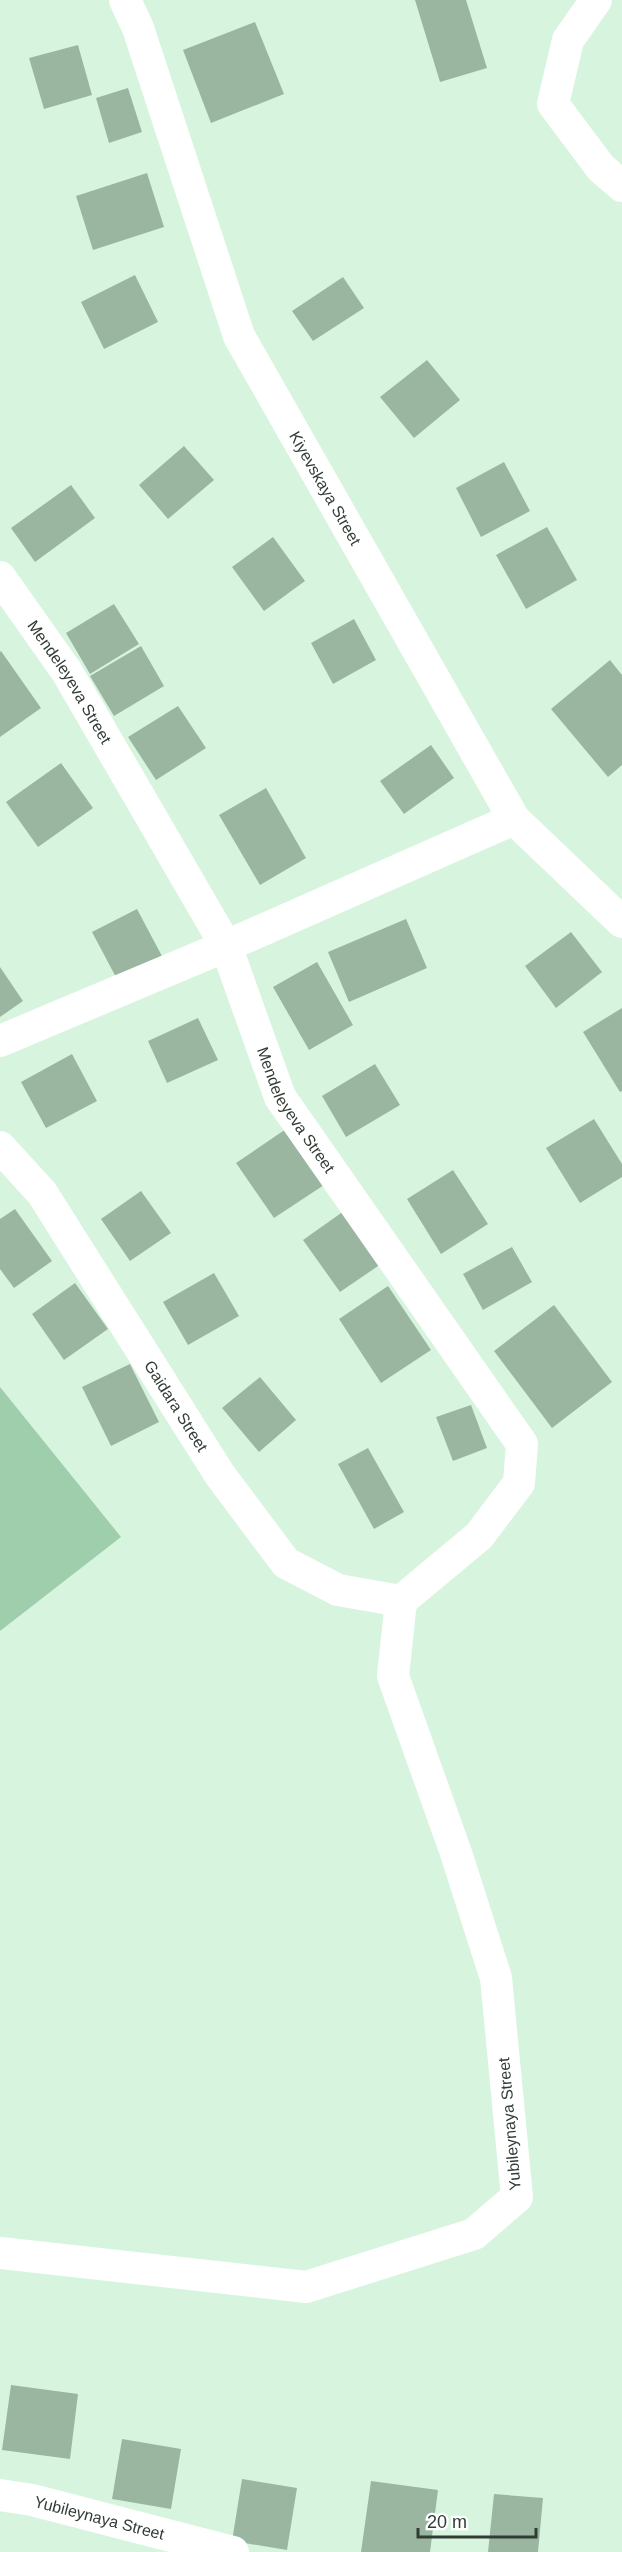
<svg xmlns="http://www.w3.org/2000/svg" width="622" height="2552" font-family="Helvetica,sans-serif">
  <style>
    .green { fill: #9fceac }
    .building { fill: #9ab6a1 }
    .lines { fill: none; stroke-linecap: round; stroke-linejoin: round }
    .minor { stroke: #fff; stroke-width: 32 }
    .labels { text-anchor: middle; stroke-width: 5; stroke-linejoin: round; paint-order: stroke }
    .street-label { font-size: 16px; fill: #313c34; stroke: #fff }
  </style>
  <rect width="100%" height="100%" fill="#d7f5de"/>
  <!-- green -->
  <path class="green" d="M0,1387L121,1537L0,1631Z"/>
  <!-- building -->
  <path class="building" d="M415,0H466L487,68L440,82Z
    M255,22L284,94L211,123L183,50Z
    M78,45L92,95L44,109L29,58Z
    M128,88L142,132L109,143L96,98Z
    M147,173L164,227L93,250L76,196Z
    M135,275L158,322L104,349L81,302Z
    M343,277L364,308L313,341L292,311Z
    M427,360L460,400L414,438L380,397Z
    M184,446L214,480L168,519L139,485Z
    M504,462L530,511L481,537L456,488Z
    M71,485L95,518L35,562L11,528Z
    M547,527L577,580L526,609L496,555Z
    M273,537L305,581L264,611L232,567Z
    M114,604L139,644L90,674L66,633Z
    M354,619L376,660L333,684L311,643Z
    M141,646L164,686L114,716L90,676Z
    M1,651L41,708L0,737V652Z
    M610,660L622,675V765L608,777L551,709Z
    M178,706L206,748L156,780L128,737Z
    M431,745L454,778L404,814L380,781Z
    M61,763L93,808L38,847L6,802Z
    M266,788L306,858L260,885L219,815Z
    M137,909L163,958L118,981L92,932Z
    M406,919L427,968L349,1002L328,952Z
    M571,932L602,972L556,1008L525,966Z
    M317,962L353,1025L309,1050L273,987Z
    M0,967L23,1001L0,1017Z
    M622,1008V1091L620,1092L583,1032Z
    M198,1018L218,1060L167,1083L148,1041Z
    M72,1054L97,1101L46,1128L21,1082Z
    M375,1064L400,1105L346,1137L322,1096Z
    M594,1119L622,1164V1177L580,1203L546,1148Z
    M286,1129L324,1185L274,1218L236,1163Z
    M453,1170L488,1224L441,1254L407,1199Z
    M141,1191L171,1233L130,1261L101,1219Z
    M15,1209L52,1261L14,1288L0,1269V1219Z
    M344,1211L381,1264L340,1292L303,1240Z
    M512,1247L532,1282L483,1310L463,1274Z
    M214,1273L239,1316L188,1345L163,1302Z
    M75,1283L108,1329L64,1360L32,1314Z
    M388,1286L431,1350L381,1383L339,1319Z
    M554,1305L612,1382L552,1428L494,1351Z
    M130,1364L159,1422L111,1446L82,1387Z
    M260,1377L296,1420L259,1452L222,1408Z
    M471,1405L487,1448L453,1461L436,1417Z
    M368,1448L404,1512L374,1529L338,1464Z
    M11,2385L78,2394L70,2459L2,2450Z
    M122,2439L181,2449L171,2509L112,2499Z
    M242,2479L297,2488L287,2550L232,2541Z
    M371,2481L438,2490L430,2552H361Z
    M494,2494L543,2498L538,2552H488Z"/>
  <g class="lines">
    <!-- minor -->
    <g class="minor">
      <path id="s1" d="M125,0L138,28L239,336L514,819L622,922"/>
      <path d="M596,0L568,40L553,104L601,168L622,186"/>
      <path id="s2" d="M0,577L67,672L226,946L280,1097L522,1444L519,1483L479,1536L401,1601"/>
      <path d="M0,1041L226,946L514,819"/>
      <path id="s3" d="M0,1147L42,1193L220,1475L286,1563L338,1590L401,1601"/>
      <path d="M0,2253L306,2287L474,2234L517,2197L496,1978L456,1853L393,1676L401,1601"/>
      <path id="s4" d="M0,2495L32,2500L233,2552"/>
    </g>
  </g>
  <g class="labels">
    <!-- street labels -->
    <g class="street-label">
      <text dy="6" stroke="none"><textPath href="#s1" startOffset="530">Kiyevskaya Street</textPath></text>
      <text dy="6" stroke="none"><textPath href="#s2" startOffset="126">Mendeleyeva Street</textPath></text>
      <text dy="6" stroke="none"><textPath href="#s2" startOffset="612">Mendeleyeva Street</textPath></text>
      <text dy="6" stroke="none"><textPath href="#s3" startOffset="314">Gaidara Street</textPath></text>
      <text transform="translate(509 2124) rotate(-95)" y="6">Yubileynaya Street</text>
      <text dy="6" stroke="none"><textPath href="#s4" startOffset="102">Yubileynaya Street</textPath></text>
    </g>
  </g>
  <!-- scale -->
  <path d="M418 2528v9h118v-9" fill="none" stroke="#313c34" stroke-width="3"/>
  <text x="427" y="2528" font-size="18" fill="#313c34" stroke="#ffffff" stroke-width="4.5" paint-order="stroke">20 m</text>
</svg>
